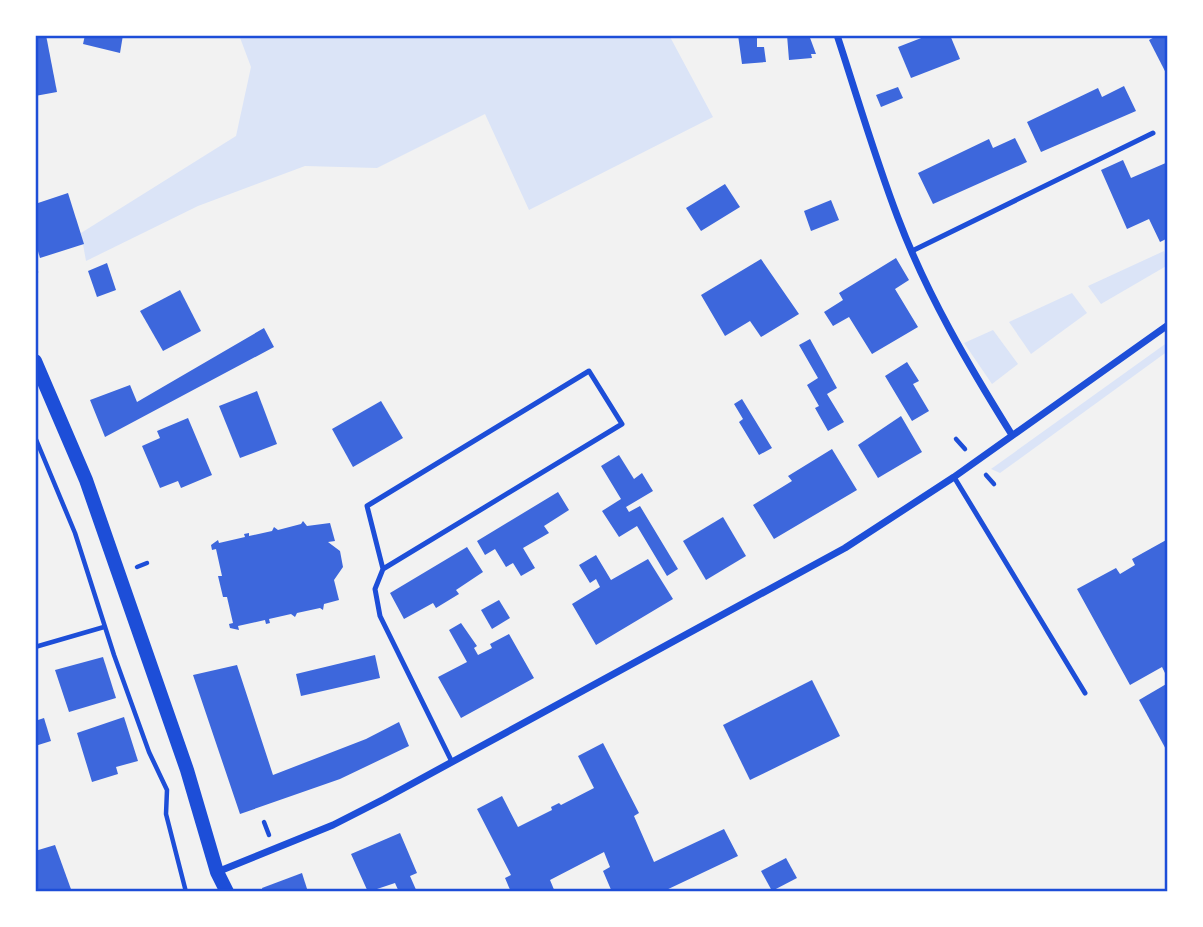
<svg xmlns="http://www.w3.org/2000/svg" width="1203" height="927" viewBox="0 0 1203 927" font-family="'Source Serif 4',serif">
<style>
.green{fill:#dbe4f7}
.building{fill:#3d67dc}
.lines{fill:none;stroke-linecap:round;stroke-linejoin:round}
.path{stroke:#1d4ed8;stroke-width:4.5}
.service{stroke:#1d4ed8;stroke-width:5}
.minor{stroke:#1d4ed8;stroke-width:7}
.secondary{stroke:#1d4ed8;stroke-width:14}
.neatline{fill:none;stroke:#1d4ed8;stroke-width:2.5}
</style>
<rect width="100%" height="100%" fill="#f2f2f2"/>
<g class="green">
<path d="M239,35H669L713,117L529,210L485,114L377,168L305,166L198,206L86,261L81,233L236,136L251,67Z"/>
<path d="M1164,251L1168,265L1101,304L1088,286Z"/>
<path d="M1072,293L1087,313L1031,354L1009,322Z"/>
<path d="M993,330L1018,364L992,384L964,343Z"/>
<path d="M1168,342V351L1000,473L991,469Z"/>
</g>
<g class="building">
<path d="M35,35H46L57,92L35,96Z"/>
<path d="M85,35H123L120,53L83,44Z"/>
<path d="M738,35H757V47H764L766,62L742,64Z"/>
<path d="M787,35H809L816,54H811L812,58L789,60Z"/>
<path d="M929,35H950L960,59L911,78L898,47Z"/>
<path d="M1158,35H1168V77L1149,40Z"/>
<path d="M1124,86L1136,111L1041,152L1027,122L1098,88L1102,97Z"/>
<path d="M898,87L903,98L881,107L876,95Z"/>
<path d="M1015,138L1027,162L933,204L918,173L989,139L993,148Z"/>
<path d="M1123,160L1131,178L1168,162V238L1160,242L1149,219L1127,229L1101,170Z"/>
<path d="M725,184L740,207L701,231L686,208Z"/>
<path d="M68,193L84,244L40,258L35,241V204Z"/>
<path d="M831,200L839,220L811,231L804,211Z"/>
<path d="M896,258L909,280L895,289L918,327L872,354L849,317L833,326L824,312L843,300L839,293Z"/>
<path d="M761,259L799,314L761,337L750,321L725,336L701,295Z"/>
<path d="M107,263L116,290L97,297L88,271Z"/>
<path d="M180,290L201,331L163,351L140,311Z"/>
<path d="M264,328L274,347L105,437L90,400L130,385L137,402Z"/>
<path d="M810,339L837,388L827,394L844,422L828,431L815,408L819,406L807,385L818,378L799,345Z"/>
<path d="M907,362L919,381L913,384L929,411L912,421L885,376Z"/>
<path d="M257,391L277,444L240,458L219,406Z"/>
<path d="M742,399L772,448L759,455L739,422L743,419L734,404Z"/>
<path d="M381,401L403,438L353,467L332,429Z"/>
<path d="M901,416L922,452L878,478L858,445Z"/>
<path d="M188,418L212,475L181,488L178,481L160,488L142,446L160,438L157,431Z"/>
<path d="M832,449L857,490L774,539L753,505L792,481L788,476Z"/>
<path d="M619,455L634,479L642,473L653,491L626,507L629,512L640,506L678,569L667,576L637,526L619,537L602,511L621,499L601,466Z"/>
<path d="M558,492L569,510L544,526L549,533L523,548L535,568L521,576L513,563L506,567L495,549L485,555L477,541Z"/>
<path d="M723,517L746,556L706,580L683,541Z"/>
<path d="M303,521L307,526L330,523L335,541L328,542L340,551L343,567L334,580L339,600L324,604L323,610L320,608L297,613L295,617L291,614L269,619L270,623L266,624L265,620L238,626L239,630L230,628L229,624L233,623L227,597H223L218,576H222L216,549L212,550L211,545L218,540L219,543L245,537L244,534L249,533V536L272,531L274,527L278,530L301,524Z"/>
<path d="M1168,539V679L1162,667L1130,685L1077,589L1116,568L1120,574L1135,565L1132,559Z"/>
<path d="M467,547L483,572L456,590L459,594L436,608L433,603L404,619L390,593Z"/>
<path d="M596,555L611,580L648,559L673,599L596,645L572,604L600,587L596,579L590,583L579,565Z"/>
<path d="M499,600L510,618L492,629L481,610Z"/>
<path d="M461,623L477,646L474,648L478,655L492,648L490,644L509,634L534,678L461,718L438,677L467,662L449,630Z"/>
<path d="M375,655L380,678L301,696L296,674Z"/>
<path d="M103,657L116,698L69,712L55,670Z"/>
<path d="M237,665L273,775L366,739L399,722L409,746L340,779L240,814L193,675Z"/>
<path d="M812,680L840,736L750,780L723,725Z"/>
<path d="M1168,683V753L1139,700Z"/>
<path d="M124,717L138,761L116,767L118,774L92,782L77,733Z"/>
<path d="M44,718L51,741L35,746V721Z"/>
<path d="M603,743L639,813L634,816L654,862L724,829L738,856L662,892H612L603,871L610,867L604,852L550,880L555,892H511L505,878L511,875L477,809L502,796L518,827L552,810L551,807L559,803L561,805L594,788L578,756Z"/>
<path d="M400,833L417,873L410,876L417,892H399L395,883L368,892L351,854Z"/>
<path d="M55,845L72,892H35V851Z"/>
<path d="M786,858L797,878L772,891L761,871Z"/>
<path d="M302,873L308,892H263L262,888Z"/>
</g>
<g class="lines">
<g class="path">
<path d="M35,272H36"/>
<path d="M35,437L75,533L114,655L149,752L167,790L166,814L186,892"/>
<path d="M956,439L965,449"/>
<path d="M986,475L994,484"/>
<path d="M137,567L147,563"/>
<path d="M35,647L104,627"/>
<path d="M264,822L269,835"/>
</g>
<g class="service">
<path d="M912,251L1153,133"/>
<path d="M954,477L1085,693"/>
<path d="M383,569L622,424L589,371L367,506L383,569L375,589L380,616L452,762"/>
</g>
<g class="minor">
<path d="M837,35C857,96 875,158 898,218C927,295 969,366 1012,435"/>
<path d="M217,872L333,825L384,799L845,548L954,477L1168,325"/>
</g>
<path class="secondary" d="M35,361L86,480L187,770L217,872L227,892"/>
</g>
<rect width="1203" height="927" fill="none" stroke="#ffffff" stroke-width="74"/>
<rect x="37" y="37" width="1129" height="853" class="neatline"/>
</svg>
